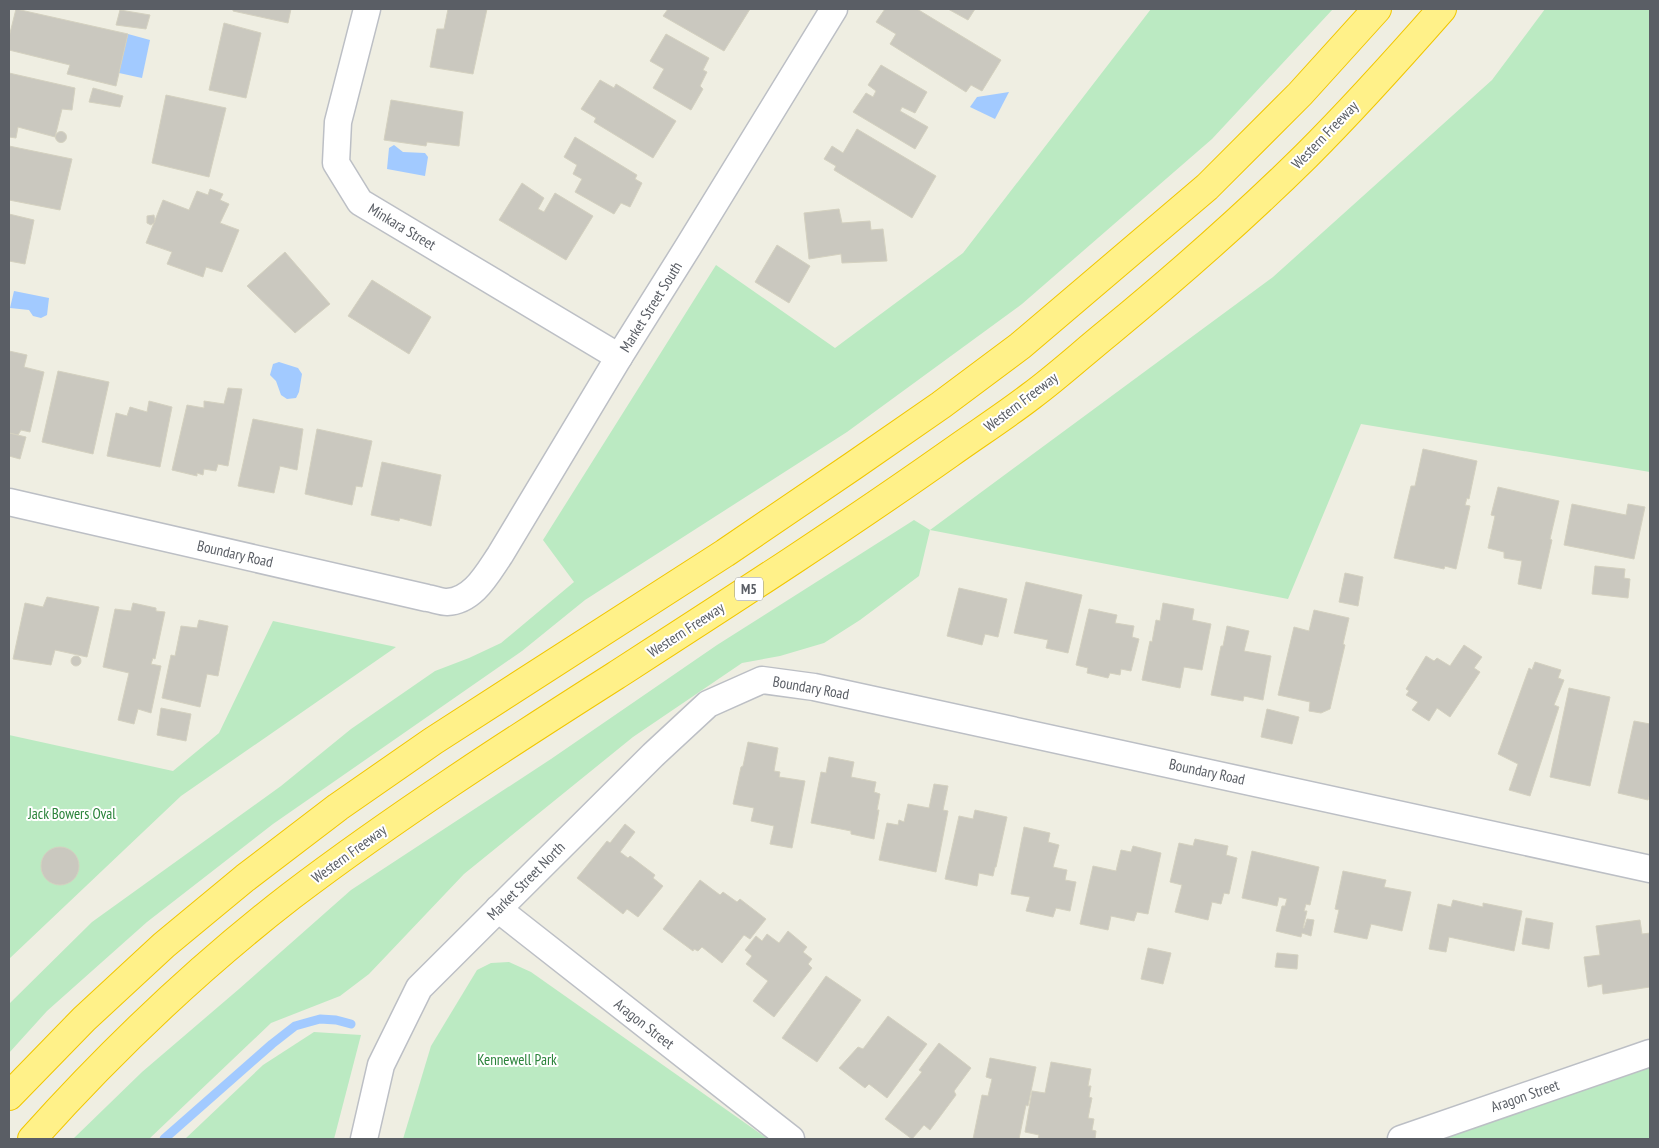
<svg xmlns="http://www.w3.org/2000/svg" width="1659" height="1148" viewBox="0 0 1659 1148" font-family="'PT Sans Narrow',sans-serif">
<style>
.green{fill:#bbeac2}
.water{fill:#a2caff}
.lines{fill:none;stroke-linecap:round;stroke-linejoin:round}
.stream{stroke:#a2caff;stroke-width:9}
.building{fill:#cac8bf;stroke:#d4d1c0}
.street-casing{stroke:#bcbfc5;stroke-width:29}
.highway-casing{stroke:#f1c600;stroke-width:30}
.street{stroke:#fff;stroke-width:26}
.highway{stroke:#fff189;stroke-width:28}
.labels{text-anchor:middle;stroke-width:4;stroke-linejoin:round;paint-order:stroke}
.shield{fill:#fff;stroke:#8c8e93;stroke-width:1}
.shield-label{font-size:14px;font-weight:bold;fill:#5a5e65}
.street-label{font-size:15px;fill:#5a5e65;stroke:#fff}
.park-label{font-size:15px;fill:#2b833b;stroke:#fff}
</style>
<rect width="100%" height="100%" fill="#efeee2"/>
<g class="green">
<path d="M1151,9H1333L1212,139L1022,304L847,432L585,600L522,651L273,824L147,922L47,1011L9,1053V1004L92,922L281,786L351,729L435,671L469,658L501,643L574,582L543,540L716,265L835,348L963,253Z"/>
<path d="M1545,9H1650V472L1361,424L1288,599L930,530L919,576L860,620L824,643L780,656L742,663L633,737L464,874L369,974L340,996L271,1023L149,1139H73L142,1072L239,989L351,890L551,759L717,645L914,520L930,530L1273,277L1492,80Z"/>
<path d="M273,621L396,647L181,796L9,959V735L173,771L219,733Z"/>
<path d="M509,962L531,972L768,1139H403L431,1046L477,970L491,963Z"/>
<path d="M314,1032L361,1035L334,1139H185L263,1065Z"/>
<path d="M1650,1061V1139H1443Z"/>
</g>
<g class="water">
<path d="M128,34L150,40L142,78L119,73Z"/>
<path d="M1009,92L995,119L970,107L977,97Z"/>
<path d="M394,145L403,152L425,153L428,157L425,176L387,169L389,148Z"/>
<path d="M14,291L49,298L47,315L41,318L33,316L29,310L10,308Z"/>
<path d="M279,362L298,368L302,374L299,392L296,398L287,399L281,395L276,381L270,375L273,364Z"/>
</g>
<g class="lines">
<path class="stream" d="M164,1139L272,1044L295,1026L320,1019L336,1020L351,1024"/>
</g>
<g class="building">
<path d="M16,9L128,34L116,86L67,74L70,65L9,50V37Z"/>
<path d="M233,9H291L288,23L233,11Z"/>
<path d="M448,9H487L473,74L430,67L437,29H444Z"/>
<path d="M668,9H750L724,51L663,16Z"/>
<path d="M885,9H917L1001,60L982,91L971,85L966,92L890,44L896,34L876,22Z"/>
<path d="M948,9H975L968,20Z"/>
<path d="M120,10L150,15L146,29L116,25Z"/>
<path d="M224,23L261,33L246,98L209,90Z"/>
<path d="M666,34L709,58L703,70L707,72L700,86L703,89L691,110L653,88L664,69L650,61Z"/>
<path d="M881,65L927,92L915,113L902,107L900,111L928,127L915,149L853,112L866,93L873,97L876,91L868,85Z"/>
<path d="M9,73L75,88L72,110L62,109L55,137L18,127L16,138L9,137Z"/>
<path d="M600,80L614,88L616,84L676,121L653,158L594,122L596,118L581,109Z"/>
<path d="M93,88L123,96L120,107L89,102Z"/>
<path d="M166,95L226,108L209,177L152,163Z"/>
<path d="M391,100L463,112L459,146L427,142L426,146L384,140Z"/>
<path d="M857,129L936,176L912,218L834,170L836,166L824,159L832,146L843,153Z"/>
<circle cx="61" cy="137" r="5.5"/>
<path d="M575,137L637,175L635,179L642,183L630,207L621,203L614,214L575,192L582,179L573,174L577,165L564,157Z"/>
<path d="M9,146L72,159L60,210L9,200Z"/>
<path d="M522,183L544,198L538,209L544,212L555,193L593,216L566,260L499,220Z"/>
<path d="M210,189L223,194L220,200L229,204L220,223L239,230L222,272L206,267L203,277L167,264L172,252L146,243L163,200L189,210L197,191L208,195Z"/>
<path d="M839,209L842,223L870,221L871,230L883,229L887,261L842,263L841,254L809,259L804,213Z"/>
<path d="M9,214L34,220L25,264L9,261Z"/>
<path d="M154,215L155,222L151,225L147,223V216Z"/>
<path d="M777,245L810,266L789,303L755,282Z"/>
<path d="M285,252L330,304L295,333L247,286Z"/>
<path d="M372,280L431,317L409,354L348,316Z"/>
<path d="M9,351L27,355L24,367L44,372L30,432L21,430L18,435L9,433Z"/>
<path d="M58,371L109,382L93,454L42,442Z"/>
<path d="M228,388L242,389L228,466L218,464L216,471L204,469L203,475L197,473V476L172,470L187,405L204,408V401L224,404Z"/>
<path d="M149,401L172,407L160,467L107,456L116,413L127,416L130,407L147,412Z"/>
<path d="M253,419L303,429L297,470L280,466L274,493L238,486Z"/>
<path d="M317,429L372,441L362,487L356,486L352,505L305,494Z"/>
<path d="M9,433L26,437L20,459L9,456Z"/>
<path d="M1423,449L1477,461L1469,499L1467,498L1465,505L1470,506L1456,569L1445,566L1444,569L1394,558L1411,486H1415Z"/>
<path d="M382,462L441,475L431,526L400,518L399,521L371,515Z"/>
<path d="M1498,487L1559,501L1550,539L1552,540L1541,589L1518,584L1522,561L1504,558V552L1488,548L1495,516L1491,515Z"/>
<path d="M1572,504L1626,515L1628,504L1645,507L1634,559L1564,545Z"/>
<path d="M1595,566L1625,569L1624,578L1630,579L1628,598L1592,594Z"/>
<path d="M1345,573L1363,577L1358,606L1339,602Z"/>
<path d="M1026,582L1082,595L1068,653L1046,648L1048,640L1014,633Z"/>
<path d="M959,588L1007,599L998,637L985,634L982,645L947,636Z"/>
<path d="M47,597L99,607L87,657L55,650L51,665L13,659L25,603L43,607Z"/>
<path d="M133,603L156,608V611L165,612L155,659L153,658L151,664L161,666L151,713L138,709L134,724L118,720L129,673L103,667L115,609L131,611Z"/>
<path d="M1163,603L1194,609L1192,620L1211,624L1202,670L1184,667L1180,688L1142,680L1150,641L1152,642L1156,620L1160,621Z"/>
<path d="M1089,609L1117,615L1115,623L1134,626L1132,637L1139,639L1131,671L1121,669L1120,675L1110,673L1108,678L1087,673L1088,668L1076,665Z"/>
<path d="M1314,610L1349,618L1343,644L1345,645L1330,709L1321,713L1309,711L1310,702L1278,695L1294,627L1309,631Z"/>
<path d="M199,620L228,626L218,676L207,674L200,707L162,698L171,655L175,656L181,626L197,628Z"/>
<path d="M1227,626L1249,631L1244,651L1271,656L1263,700L1244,696L1243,701L1211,695L1221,646H1223Z"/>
<path d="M1464,645L1482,657L1474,668L1480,672L1450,717L1437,708L1429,721L1412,710L1418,702L1406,695L1409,691L1406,689L1426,656L1434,661L1437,658L1450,666Z"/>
<circle cx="76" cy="661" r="5"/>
<path d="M1535,662L1561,670L1558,678L1564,680L1554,705L1559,707L1530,796L1509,790L1518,764L1498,754L1529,668L1532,670Z"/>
<path d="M1569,688L1610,697L1590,786L1550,777Z"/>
<path d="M161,708L191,714L186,741L157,735Z"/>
<path d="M1267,709L1299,717L1292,744L1261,737Z"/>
<path d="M1634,721L1650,724V793L1648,800L1618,793Z"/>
<path d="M748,742L778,748L774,771L780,772L779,777L805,781L792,848L770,844L774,826L751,821L754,808L733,804L741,767L743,766Z"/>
<path d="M829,757L854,762L851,777L876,782L874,792L880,794L877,810H879L874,839L851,834V831L811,823L821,772L826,773Z"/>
<path d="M934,784L948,786L943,810L948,811L936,872L879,860L887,823L898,825L899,820L904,822L908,804L929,808Z"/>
<path d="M975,810L1007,817L996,867H995L993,876L979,873L977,886L945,879L959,816L973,819Z"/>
<path d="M625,824L635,832L620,852L628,858L630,856L655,875L653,878L663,886L638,917L627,909L623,914L577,878L607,841L610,843Z"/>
<path d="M1024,827L1050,833L1048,842L1059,845L1053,867L1067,870L1065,880L1076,882L1070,911L1056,908L1053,917L1026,911L1030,897L1011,894Z"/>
<path d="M1195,839L1228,846L1226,855L1237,858L1229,894L1224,893L1221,904L1212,902L1208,920L1175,912L1182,885L1170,882L1179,843L1193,846Z"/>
<path d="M1133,846L1161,853L1148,914L1137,912L1134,921L1111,916L1108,930L1080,924L1093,866L1116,871L1121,850L1131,852Z"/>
<circle cx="60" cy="866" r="19"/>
<path d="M1252,851L1319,867L1310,905L1306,904L1304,911H1307L1303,928H1304L1307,919L1314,920L1311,936L1302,933L1301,937L1276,931L1282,906H1285L1287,899L1279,897L1277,906L1242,898Z"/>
<path d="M1343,871L1386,880L1384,887L1411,892L1402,931L1371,924L1367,939L1334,932L1339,910L1335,909Z"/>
<path d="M700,880L720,895L723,892L737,902L740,899L766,919L750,939L744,935L722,963L702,947L698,951L694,949L693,951L663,929Z"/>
<path d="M1453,900L1483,907V903L1522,911L1514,951L1449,937L1446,952L1429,949L1438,904L1451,907Z"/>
<path d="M1526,918L1553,923L1549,949L1522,944Z"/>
<path d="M1640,920L1642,934L1650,933V987L1603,994L1602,984L1588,987L1584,957L1600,955L1596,926Z"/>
<path d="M788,931L807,947L803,952L812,959L808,964L812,968L774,1017L753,1001L768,981L746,964L752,956L745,950L756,936L762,941L767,934L779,943Z"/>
<path d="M1148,948L1171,953L1163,984L1141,979Z"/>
<path d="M1277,953L1298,955L1297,969L1275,967Z"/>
<path d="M826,976L861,1000L817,1062L782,1038Z"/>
<path d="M888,1016L927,1044L887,1098L869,1084L865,1088L839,1068L858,1047L863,1049Z"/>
<path d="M939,1043L971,1068L954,1091L956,1095L930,1130L924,1125L912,1139L885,1119L922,1072L919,1070Z"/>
<path d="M990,1058L1036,1067L1028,1106L1026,1105L1019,1139H973L982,1095L988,1096L992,1079L986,1077Z"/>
<path d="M1051,1062L1091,1069L1088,1086H1091L1089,1097L1092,1098L1088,1118L1094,1119L1092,1130L1096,1131L1095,1139H1038L1039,1135L1025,1132L1032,1091L1045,1093Z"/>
</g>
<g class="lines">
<g class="street-casing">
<g id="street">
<path d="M367,9L338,122L336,163L360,202L619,357"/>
<path d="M9,502L427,598C434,599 441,602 447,602C473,601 487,574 500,555L619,357L688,247L834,9"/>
<path d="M498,909L791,1139"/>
<path d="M364,1139L381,1065L419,988L653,755L708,704L762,680L814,687L1650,869"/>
<path d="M1401,1139L1650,1053"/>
</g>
</g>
<g class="highway-casing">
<g id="highway">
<path d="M9,1096L84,1019L164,945L245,878L338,807L433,741L725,553L853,466L941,405L1020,346L1207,187L1300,94L1377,9"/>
<path d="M32,1139C111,1051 198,968 291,896C395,817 505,746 615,676C728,603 840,531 949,454C977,434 1005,416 1031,396C1058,376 1083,353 1109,332C1177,276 1243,218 1306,156C1353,109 1398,59 1442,9"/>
</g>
</g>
<use href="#street" class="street"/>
<use href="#highway" class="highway"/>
</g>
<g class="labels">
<rect class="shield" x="735" y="577.5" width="28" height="23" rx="4"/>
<g class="shield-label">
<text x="749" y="594">M5</text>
</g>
<g class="street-label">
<text transform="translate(1325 135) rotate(-46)" y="5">Western Freeway</text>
<text transform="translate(402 227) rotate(31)" y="5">Minkara Street</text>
<text transform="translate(651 307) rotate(-58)" y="5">Market Street South</text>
<text transform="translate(1021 402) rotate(-37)" y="5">Western Freeway</text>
<text transform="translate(235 554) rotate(13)" y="5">Boundary Road</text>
<text transform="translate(686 630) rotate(-33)" y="5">Western Freeway</text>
<text transform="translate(811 688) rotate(10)" y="5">Boundary Road</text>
<text transform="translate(1207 772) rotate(12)" y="5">Boundary Road</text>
<text transform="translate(349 854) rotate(-36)" y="5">Western Freeway</text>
<text transform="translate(526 881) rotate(-45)" y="5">Market Street North</text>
<text transform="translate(644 1024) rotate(38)" y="5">Aragon Street</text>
<text transform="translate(1525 1096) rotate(-19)" y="5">Aragon Street</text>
</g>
<g class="park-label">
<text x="72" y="819">Jack Bowers Oval</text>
<text x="517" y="1065">Kennewell Park</text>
</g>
</g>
<rect width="1659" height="1148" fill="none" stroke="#5a5e65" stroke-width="20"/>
</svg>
